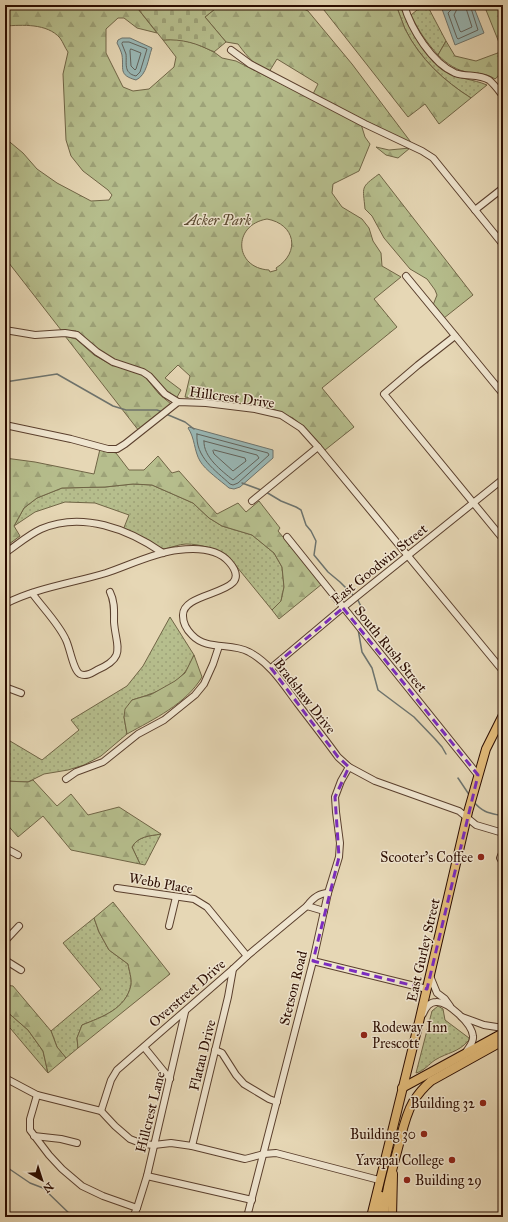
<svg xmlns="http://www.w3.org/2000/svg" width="508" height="1222" viewBox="0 0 508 1222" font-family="'IM FELL Great Primer',serif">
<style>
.grass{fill:url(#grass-dots);stroke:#706546}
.forest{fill:url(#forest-firs);stroke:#706546;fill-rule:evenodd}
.cemetery{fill:url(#cemetery-stones);stroke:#706546}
.water{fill:#99b8b6;stroke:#6d736d}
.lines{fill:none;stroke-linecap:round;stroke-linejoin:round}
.shore{stroke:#62625b;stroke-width:1}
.stream{stroke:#6d736d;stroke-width:1.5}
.minor-casing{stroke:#5a3f2d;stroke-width:8}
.major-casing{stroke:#2b0c00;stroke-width:10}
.minor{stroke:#efe5cf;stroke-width:6}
.major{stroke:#e3bc7a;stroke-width:8}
.marked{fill:none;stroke:#7b2cbf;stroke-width:3;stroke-dasharray:8 5;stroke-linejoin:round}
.poi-dot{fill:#8f2418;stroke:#efe5cf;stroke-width:1.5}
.labels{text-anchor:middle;stroke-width:3;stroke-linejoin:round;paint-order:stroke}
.park-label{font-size:14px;font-style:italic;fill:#5c4a31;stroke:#efe5cf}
.street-label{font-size:14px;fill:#2b0c00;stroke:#efe5cf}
.poi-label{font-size:14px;fill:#2b0c00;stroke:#efe5cf;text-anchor:end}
</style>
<defs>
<pattern id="grass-dots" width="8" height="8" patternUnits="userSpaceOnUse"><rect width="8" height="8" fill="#b6be8d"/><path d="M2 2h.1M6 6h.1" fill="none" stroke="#9da278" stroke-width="1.8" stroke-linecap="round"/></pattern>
<pattern id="forest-firs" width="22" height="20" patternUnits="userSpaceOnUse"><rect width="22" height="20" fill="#b6be8d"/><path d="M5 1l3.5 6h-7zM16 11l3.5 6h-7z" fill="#9da278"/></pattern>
<pattern id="cemetery-stones" width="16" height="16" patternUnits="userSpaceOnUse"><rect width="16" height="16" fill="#b6be8d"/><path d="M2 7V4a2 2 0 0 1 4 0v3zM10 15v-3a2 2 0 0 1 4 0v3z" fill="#9da278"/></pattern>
</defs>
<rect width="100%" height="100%" fill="#e6d7b5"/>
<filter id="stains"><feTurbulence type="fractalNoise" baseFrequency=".005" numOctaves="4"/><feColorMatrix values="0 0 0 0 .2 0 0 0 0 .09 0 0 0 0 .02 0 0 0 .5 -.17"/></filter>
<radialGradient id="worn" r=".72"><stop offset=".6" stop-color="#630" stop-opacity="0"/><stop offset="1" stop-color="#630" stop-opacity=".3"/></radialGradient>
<g class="grass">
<path d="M396,5H401C405,22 428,62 444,71C458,79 473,79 487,85L471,98C444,81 420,59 405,29C402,21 399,13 396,5Z"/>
<path d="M423,5H427L446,41L438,55C427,43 418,30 411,15Z"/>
<path d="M133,484L152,485L193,503L209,518L222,526L252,535L274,553L282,567L284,587L281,601L272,610L228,556C215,549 201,544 186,544C179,544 171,548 164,549L123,530L129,515L95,503L65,502L35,512L14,526L24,508L37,498L62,488L105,487Z"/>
<path d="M170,617L194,655C191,661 189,667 185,672C174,687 149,695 132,700L124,717L127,734L101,756L84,765L68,770L44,774L28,782L5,781V738L42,760L79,730L71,720L127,686L143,666Z"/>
<path d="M161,834L145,865L140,864L132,847C138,836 150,836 161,834Z"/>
<path d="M94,918L99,932L109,950L128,964C129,970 132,979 131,985C126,1009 102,1017 82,1025L77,1038L78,1048L66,1058L57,1047L51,1031L101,989L63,943Z"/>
<path d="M438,1006L443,1009L445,1020L469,1038V1040C458,1053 448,1052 435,1060C429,1064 424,1071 416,1073L432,1011Z"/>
<path d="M5,1010L28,1030L43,1051L48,1073L5,1022Z"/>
</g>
<g class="forest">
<path d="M5,5H135L157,33L137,28L124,18H118L106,29V53L123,87L133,91L149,89L174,67L176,57L163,40L178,39L197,44L214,52L222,58L236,61L361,124L365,137L370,144L359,171L333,184L332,193L342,207L362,219L369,228L373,241L381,253L382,266L401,277L374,299L397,327L322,388L354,427L325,450L307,430L293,418L275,410L185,397L190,376L178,365L165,378L181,390L176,399L166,391L151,374L115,361L98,350L76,331L61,330L5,258V138L23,153L37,169L57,183L91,201L109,200L112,195L108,190L83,171L71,156L66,140L63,74L68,52C65,48 63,42 60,38C47,23 22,25 5,26ZM267,219C295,224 301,252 276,268L277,270L270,272L269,270C234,268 232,225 267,219Z"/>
<path d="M220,5H296L308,11L352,64L413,145L313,94L318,84L277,59L269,72C253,63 249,59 238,44L226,42L205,17Z"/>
<path d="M320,5H396C399,13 402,21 405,29C420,59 444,81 471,98L439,124L425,104L408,117Z"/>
<path d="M484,5H503V44L500,45Z"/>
<path d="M446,41L455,56L476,61L503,51V72L495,79C486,73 481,75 471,73C457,71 447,64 438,55Z"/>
<path d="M376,147L389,150L410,148L398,158L386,155Z"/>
<path d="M379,174L473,295L444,318L433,305L437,295L435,290L427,279L410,269L384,238L372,216L365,209C363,186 360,188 379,174Z"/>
<path d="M65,336L76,339L94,355L112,365L139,372L146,378L159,394L171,404L139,431Z"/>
<path d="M100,449L116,453L129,470H144L158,456L172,473L179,471L217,514L238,503L246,512L259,501L280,528L278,531L322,584L279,619L272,610L281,601L284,587L282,567L274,553L252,535L222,526L209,518L193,503L152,485L133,484L105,487L62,488L37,498L24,508L14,526L20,536L5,547V458L35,462L94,474Z"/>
<path d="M194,655L202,677C186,704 154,719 127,734L124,717L125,709L132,700L152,694L175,681L185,673Z"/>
<path d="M33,780L57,806L71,794L88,815L119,807L161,834C150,836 138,836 132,847L140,864L71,850L43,816L18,837L5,822V781L28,782Z"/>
<path d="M113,902L170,974L78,1048L77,1038L82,1025C102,1017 126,1009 131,985C132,979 129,970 128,964L109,950L99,932L94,918Z"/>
<path d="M5,985L13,986L51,1031L57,1047L66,1058L48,1073L43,1051L28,1030L5,1010Z"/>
</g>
<path class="cemetery" d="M135,5H220L205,17L226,42L214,52C196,43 183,39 163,40Z"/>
<g class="water">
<path d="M453,5H473L484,33L455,45L442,9Z"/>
<path d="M122,38H130L152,48C148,59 147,75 136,80C118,75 124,69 122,55C121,51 119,47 117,43L118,40Z"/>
<path d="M189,427L273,450V458L240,487L234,489L229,488C221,481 205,470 200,461C194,451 195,438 188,428Z"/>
</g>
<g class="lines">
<g class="shore">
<path d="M452,5V9L448,13L457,38L458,39L478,30L470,5"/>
<path d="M457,5V9L454,15L460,31L461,32L472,27L465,5"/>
<path d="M123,42H129L147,49L140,72L136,76C123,73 127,63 126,54C125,51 123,47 122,44Z"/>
<path d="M131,49L141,53L136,69L135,70L131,66L130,51Z"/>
<path d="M197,434L268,453L269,455L238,483L233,485L230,484C216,471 195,457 197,434Z"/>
<path d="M204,441L257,455L259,458L233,480C222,471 203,457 204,441Z"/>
<path d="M214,450L245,458L246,461L233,471L214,454L213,451Z"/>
</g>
<g class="stream">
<path d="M5,382L57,374L113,406L126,410H157L163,412"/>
<path d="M166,414L185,422L194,429"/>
<path d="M242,483L261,490"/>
<path d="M266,492L281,501L296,507L301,510L306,525L311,531L316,541L314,555L328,572L340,582L354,596"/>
<path d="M357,599C363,607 362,615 359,624"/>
<path d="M358,629L362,652L372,668L378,690L414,717L435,739L442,747L446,754"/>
<path d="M458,778L470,796"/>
<path d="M474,802C483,813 490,813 503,816"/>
<path d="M5,1166L30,1183L43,1188L73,1217"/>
</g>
<g class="minor-casing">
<g id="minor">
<path d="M404,5C411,29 432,63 455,73C466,77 479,74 489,80C494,84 499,91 503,96"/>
<path d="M231,50L250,64L365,124L422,151L433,158L501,242L503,246"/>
<path d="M475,210L503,188"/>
<path d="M406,276L503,394"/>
<path d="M5,330L35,335L65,333L77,335L97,352L113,362L143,372L149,376L165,394L178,402"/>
<path d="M455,336L418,365L384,394L503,539"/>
<path d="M5,425L71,439L108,449H117L125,444L178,402L206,403L255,409L281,415L301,428L318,447L503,671"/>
<path d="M252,501L318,447"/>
<path d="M287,537L478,775"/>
<path d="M5,553C17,545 28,535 41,529C82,511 128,529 163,553"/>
<path d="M32,593C42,607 59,624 66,640C70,648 73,670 80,674C86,677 92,673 97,670C127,657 116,647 114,622C114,612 115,602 110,592"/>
<path d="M5,604C36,588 73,583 106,573C127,566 156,552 178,550C194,548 217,548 229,562C259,596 181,589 183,616C183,623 187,630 192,635C207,651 231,642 249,652C270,663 283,684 298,704C311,721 325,739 338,757L349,767L375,781L459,811L476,825L503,833"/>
<path d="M271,668L340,610L503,479"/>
<path d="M5,687L21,693"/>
<path d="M66,779L76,772L103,762L138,734L164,720L195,695L204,684L213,664L219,646"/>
<path d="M5,848L18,855"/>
<path d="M503,851L500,858L503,863"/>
<path d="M117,888L194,899L207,907L247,956"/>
<path d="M307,906L324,911"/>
<path d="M169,926L176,897"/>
<path d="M5,941L19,926"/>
<path d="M5,960L21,970"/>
<path d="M313,961L427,989"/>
<path d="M430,976L437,993L445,999L450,1006"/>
<path d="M423,1014C425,1009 429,1002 436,1002C448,1001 472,1024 473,1036C474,1042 469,1047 466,1052"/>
<path d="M462,1017L484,1025L503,1028"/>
<path d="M144,1047L170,1079"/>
<path d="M215,1050L222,1053L236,1075L244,1084L269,1099L277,1102"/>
<path d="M5,1078L37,1095L101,1111L115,1126L130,1139L143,1144L154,1145L171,1143L192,1146L245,1159L264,1154L276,1153L379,1180"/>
<path d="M37,1095L30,1119V1130L49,1155L62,1169L82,1186L103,1196L137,1208"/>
<path d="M101,1111L111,1080L117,1070L233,969L247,956L307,906C312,899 319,893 328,893"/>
<path d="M34,1136L61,1139L77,1143"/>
<path d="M192,1146L228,997L233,969"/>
<path d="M147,1176L252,1200"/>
<path d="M133,1217L137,1208L147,1176L185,1012"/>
<path d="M247,1217L313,961L328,893L339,857L340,843L336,812L335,797L341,781L349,767"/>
</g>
</g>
<g class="major-casing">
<g id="major">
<path d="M402,1088L503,1033"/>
<path d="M371,1217L419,1022L468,812L486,749L503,715"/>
<path d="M376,1217L381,1196"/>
<path d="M384,1217C385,1193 392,1171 398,1148C402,1133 405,1116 413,1102C418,1094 424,1087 431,1081L503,1041"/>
<path d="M392,1217L393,1174"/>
</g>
</g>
<use href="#minor" class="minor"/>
<use href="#major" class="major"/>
</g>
<path class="marked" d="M343,608L478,775L427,989L313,961L339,857L335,797L349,767L338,757L271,668Z"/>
<g class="poi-dot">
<circle cx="481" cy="857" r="4"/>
<circle cx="364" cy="1035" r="4"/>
<circle cx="483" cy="1103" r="4"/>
<circle cx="424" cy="1134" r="4"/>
<circle cx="452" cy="1160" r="4"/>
<circle cx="407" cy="1180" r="4"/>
</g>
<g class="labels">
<g class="park-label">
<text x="218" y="225">Acker Park</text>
</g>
<g class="street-label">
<text transform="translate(232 397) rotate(8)" y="5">Hillcrest Drive</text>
<text transform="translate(379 564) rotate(-39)" y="5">East Goodwin Street</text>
<text transform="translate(391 649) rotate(51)" y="5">South Rush Street</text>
<text transform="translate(305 696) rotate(52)" y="5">Bradshaw Drive</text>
<text transform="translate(161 883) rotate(10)" y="5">Webb Place</text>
<text transform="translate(423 950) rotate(-77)" y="5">East Gurley Street</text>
<text transform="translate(293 988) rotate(-76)" y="5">Stetson Road</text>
<text transform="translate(187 993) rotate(-41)" y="5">Overstreet Drive</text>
<text transform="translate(202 1055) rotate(-76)" y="5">Flatau Drive</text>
<text transform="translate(150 1112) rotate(-76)" y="5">Hillcrest Lane</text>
</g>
<g class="poi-label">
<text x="473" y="862">Scooter's Coffee</text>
<text x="372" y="1032" text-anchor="start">Rodeway Inn<tspan x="372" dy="16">Prescott</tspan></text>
<text x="475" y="1108">Building 32</text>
<text x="416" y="1139">Building 30</text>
<text x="444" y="1165">Yavapai College</text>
<text x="415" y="1185" text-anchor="start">Building 29</text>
</g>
</g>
<rect width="508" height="1222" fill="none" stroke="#e6d7b5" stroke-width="20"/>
<rect x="6" y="6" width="496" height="1210" fill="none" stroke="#2b0c00" stroke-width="2"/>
<rect x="10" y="10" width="488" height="1202" fill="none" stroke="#2b0c00"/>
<g transform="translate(42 1180) rotate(141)" stroke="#efe5cf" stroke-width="3" paint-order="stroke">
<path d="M0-3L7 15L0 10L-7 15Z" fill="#2b0c00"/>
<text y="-6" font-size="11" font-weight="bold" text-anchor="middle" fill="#2b0c00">N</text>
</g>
<rect width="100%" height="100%" filter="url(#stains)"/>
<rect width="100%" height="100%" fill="url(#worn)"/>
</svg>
